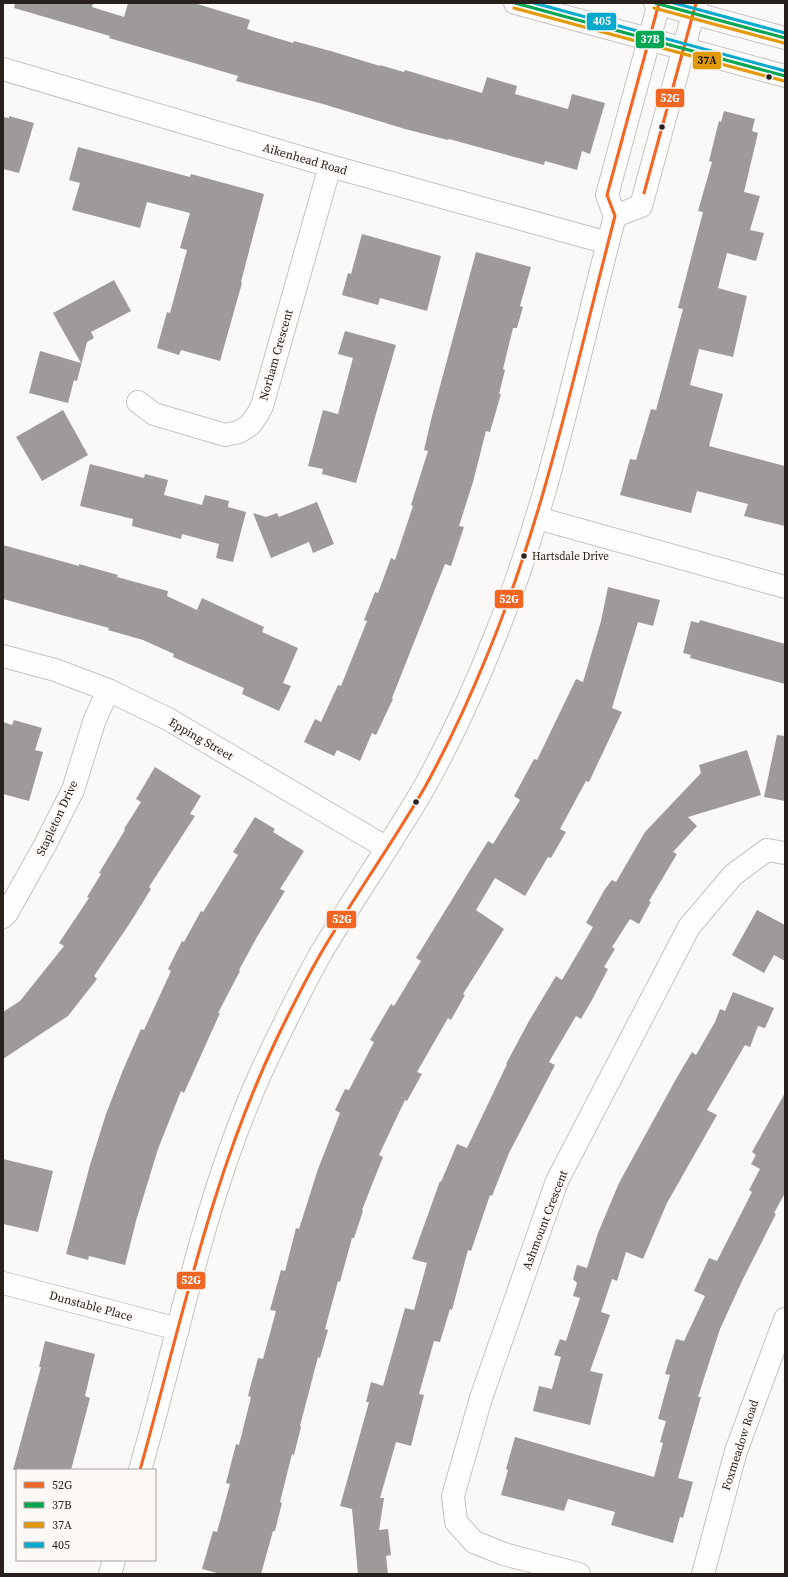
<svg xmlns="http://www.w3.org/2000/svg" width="788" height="1577" viewBox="0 0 788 1577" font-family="'Source Serif 4',serif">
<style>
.building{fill:#9e9a9a}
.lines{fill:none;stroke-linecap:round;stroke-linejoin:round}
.minor-casing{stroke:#c7c2bf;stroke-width:24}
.secondary-casing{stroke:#c7c2bf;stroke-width:24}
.minor{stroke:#fefefe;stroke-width:22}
.secondary{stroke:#fefefe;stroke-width:22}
.bus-1-casing{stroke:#fcf8f6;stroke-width:6}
.bus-2-casing{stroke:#fcf8f6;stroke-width:6}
.bus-3-casing{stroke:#fcf8f6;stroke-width:6}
.bus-4-casing{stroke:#fcf8f6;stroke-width:6}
.bus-1{stroke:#f26522;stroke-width:3}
.bus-2{stroke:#00a651;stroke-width:3}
.bus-3{stroke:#e29903;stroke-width:3}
.bus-4{stroke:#00a9ce;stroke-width:3}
.bus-dot{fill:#28201d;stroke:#fcf8f6;stroke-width:1.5}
.labels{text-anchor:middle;stroke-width:4;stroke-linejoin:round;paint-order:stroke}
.bus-label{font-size:11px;fill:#28201d;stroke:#fcf8f6;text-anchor:start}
.street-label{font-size:12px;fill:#28201d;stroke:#fcf8f6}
.line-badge{stroke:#fcf8f6;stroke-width:1.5}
.badge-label{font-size:11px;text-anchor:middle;font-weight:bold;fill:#fff}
.pale-badge-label{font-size:11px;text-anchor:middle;font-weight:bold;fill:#111}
</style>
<rect width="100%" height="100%" fill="#fbf9f7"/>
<g class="building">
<path d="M15,3H93L92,7L124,17L128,3H194L250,20L247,29L293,43L294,41L334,52L380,66V65L404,72L405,70L482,93L487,77L517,86L515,94L568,109L572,94L605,103L590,154L582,151L577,170L545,161L544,165L449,139L448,140L405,129L323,104L236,81L238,76L109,38L110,36L14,8Z"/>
<path d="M724,111L755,119L752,131L758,133L744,192L760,196L750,230L764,233L756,261L727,253L718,288L747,296L733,357L699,349L690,385L723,394L709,446L785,466V526L744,516L748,504L697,491L691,513L620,495L630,459L636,460L651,409L656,410L683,309L678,308L703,212L698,211L712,162L709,161L719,121L721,122Z"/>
<path d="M9,116L34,123L19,173L3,169V117L9,118Z"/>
<path d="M78,147L190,177L191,174L264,194L241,282L242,283L220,361L181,350L179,355L157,348L167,312L170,313L187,250L180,248L190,213L147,202L140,228L72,210L80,183L69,180Z"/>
<path d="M362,234L441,256L427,311L380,298L378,305L342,295L348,273L351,274Z"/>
<path d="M476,252L531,267L520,306L523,307L517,328H513L503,369L505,370L499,394H501L490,432L486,431L473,482L459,526L464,527L451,566L445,564L392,698L393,699L376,735L372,733L360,761L337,750L334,756L304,742L315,719L321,722L338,685L341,686L367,621L364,620L375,592L378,593L391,558L395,560L413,506L411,505L428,451L424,450L432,416Z"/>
<path d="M114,280L131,311L91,332L94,338L87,342L77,381L74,380L68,403L29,393L40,351L81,363L53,313Z"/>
<path d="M345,331L396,345L356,483L322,474L323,469L308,466L323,410L338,414L353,358L338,354Z"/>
<path d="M63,410L88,455L42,481L16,437Z"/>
<path d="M90,464L144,478L145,474L168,480L164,495L202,505L205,495L229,501L228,507L246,512L233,562L216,558L219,544L182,534L181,539L132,526L133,519L80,506Z"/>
<path d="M317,502L334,544L313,553L309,542L271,558L253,513L266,517L277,513L279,517Z"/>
<path d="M3,545L79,566V564L118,575L117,577L168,591L167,596L197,610L202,598L264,627L262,632L298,648L283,683L291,686L279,711L242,694L244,688L173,657L174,654L143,640L108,630L109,628L3,599Z"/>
<path d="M608,587L660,600L653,626L638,622L612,708L622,712L589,782L586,781L560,829L566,832L551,858L548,857L525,896L495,878L476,910L504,929L463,994L465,995L451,1020L448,1018L417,1072L422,1074L407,1101L405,1100L379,1155L383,1157L362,1210L363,1211L354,1238H352L340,1282L338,1281L325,1329L328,1330L320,1358L318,1357L300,1426L301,1427L294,1455L292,1454L280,1502L282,1503L275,1531H273L261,1574H221L202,1569L213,1531L217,1532L230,1484L226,1483L236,1444L239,1445L251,1397L248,1396L258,1358L263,1359L276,1311L270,1310L281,1270L285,1271L296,1228L299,1229L318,1169L340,1113L335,1110L345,1089L349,1090L374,1042L370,1040L391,1004L394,1006L421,961L416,958L488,841L493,844L520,800L514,796L534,759L537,760L576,679L583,682L601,621Z"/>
<path d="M700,620L785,644V684L690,658L691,655L683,653L691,621L699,623Z"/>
<path d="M14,720L42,728L35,750L43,752L29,801L3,794V722L12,725Z"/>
<path d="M777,735L785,736V801L764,797Z"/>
<path d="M747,750L761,795L688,817L697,826L673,852L677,854L649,901L651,902L639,924L630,919L612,947L615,949L604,967L608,969L593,998L581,1019L576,1016L549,1062L555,1065L509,1153L492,1196L490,1195L471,1251L468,1250L452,1310L450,1309L440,1342L434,1341L419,1394L424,1395L411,1446L396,1442L380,1498H384L379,1530L388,1529L391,1555L386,1556L388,1574H358L352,1509L340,1506L369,1402H366L371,1382L383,1386L405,1308L414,1310L427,1263L412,1259L440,1181L441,1182L457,1144L467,1148L507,1064H506L529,1021L556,976L562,980L593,927L586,923L605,889L612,880L616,882L645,832L701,773L699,765Z"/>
<path d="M155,767L201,796L190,814L195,816L149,887L151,889L130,923L94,976L97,979L68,1016L3,1059V1012L20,1001L64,946L59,943L89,898L87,897L101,874L99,873L125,830L124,829L141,802L136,799Z"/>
<path d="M255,817L275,829L273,832L304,851L280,889L285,891L257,937L239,970L240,971L218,1013H220L184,1093L181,1091L158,1149L136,1221L125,1265L89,1256L88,1260L66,1254L90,1165L106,1114L123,1070L141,1029L144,1030L171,971L168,969L182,941L184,942L201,911L203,912L238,855L233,852Z"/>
<path d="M757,910L785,925V961L774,955L764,973L732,955Z"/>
<path d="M733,992L774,1008L765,1028L758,1026L750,1047L745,1045L707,1110L717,1115L667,1203L643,1259L626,1252L617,1281L612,1279L601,1312L610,1315L590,1371L603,1374L590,1425L533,1411L539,1386L552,1389L561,1357L554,1355L560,1339L566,1341L580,1298L573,1296L577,1283L573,1279L577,1265L587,1268L598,1233L619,1183L676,1079L692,1052L696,1055L715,1022L720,1009L725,1011Z"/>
<path d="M785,1093V1193L774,1213L776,1214L743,1279L720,1329L698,1397H701L678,1478L693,1482L683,1518L680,1517L673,1543L611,1525L615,1512L568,1499L564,1511L501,1495L508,1470L506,1469L515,1437L654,1477L663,1443L660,1442L666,1421L658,1419L670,1375L665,1374L676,1339L684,1341L705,1296L694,1291L709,1258L717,1261L752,1192L749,1190L760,1169L751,1164L756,1155L752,1152Z"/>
<path d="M3,1159L53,1171L38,1232L3,1224Z"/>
<path d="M45,1341L95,1354L85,1396L90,1398L71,1470H13L41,1367H39Z"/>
</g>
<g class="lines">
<g class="minor-casing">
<g id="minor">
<path d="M3,69L330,166L608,243"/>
<path d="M138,402L154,414L225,435L239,432L250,425L257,415L262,406L330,166"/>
<path d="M537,518L785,587"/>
<path d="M3,656L55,670L108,690L168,719L387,848"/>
<path d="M3,917L7,913L45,845L73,790L94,722L108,690"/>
<path d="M3,1283L178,1329"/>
<path d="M579,1574L504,1554L474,1542L456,1522L453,1496L481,1398L557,1181L689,927L733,875L767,850L785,853"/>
<path d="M703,1574L736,1451L785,1319"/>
</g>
</g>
<g class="secondary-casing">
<g id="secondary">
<path d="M515,3L785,76"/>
<path d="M655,3L785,38"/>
<path d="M615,216L641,206L696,3"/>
<path d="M140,1470C179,1336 204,1196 263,1068C281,1030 300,990 321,953C354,897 392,843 425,786C451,739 474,690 494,639C550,503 577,358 615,216L607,195L659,3"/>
<path d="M110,1574L114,1560"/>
</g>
</g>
<use href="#minor" class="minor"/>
<use href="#secondary" class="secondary"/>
<g class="bus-1-casing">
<g id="bus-1">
<path d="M644,193L696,3"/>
<path d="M140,1470C181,1324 211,1176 277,1038C291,1009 305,981 321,953C354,897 392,844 425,787C448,745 468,702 486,658C545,516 576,365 615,216L607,195L659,3"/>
</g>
</g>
<g class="bus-2-casing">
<g id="bus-2">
<path d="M515,3L785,76"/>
<path d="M655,3L785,38"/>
</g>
</g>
<g class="bus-3-casing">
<g id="bus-3">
<path d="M514,8L784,81"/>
<path d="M654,8L784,43"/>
</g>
</g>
<g class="bus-4-casing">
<g id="bus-4">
<path d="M534,3L785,71"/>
<path d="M674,3L785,33"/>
</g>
</g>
<use href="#bus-1" class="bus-1"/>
<use href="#bus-2" class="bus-2"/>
<use href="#bus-3" class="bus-3"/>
<use href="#bus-4" class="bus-4"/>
</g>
<g class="bus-dot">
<circle cx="769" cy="77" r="3.5"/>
<circle cx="662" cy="127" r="3.5"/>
<circle cx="524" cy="556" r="3.5"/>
<circle cx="416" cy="802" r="3.5"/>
</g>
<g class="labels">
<g class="bus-label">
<text x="532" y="560">Hartsdale Drive</text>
</g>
<g class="street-label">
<text transform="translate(305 159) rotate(16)" y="4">Aikenhead Road</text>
<text transform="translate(276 355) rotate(-74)" y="4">Norham Crescent</text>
<text transform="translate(201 739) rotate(30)" y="4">Epping Street</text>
<text transform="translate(57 818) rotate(-65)" y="4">Stapleton Drive</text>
<text transform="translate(545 1220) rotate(-69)" y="4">Ashmount Crescent</text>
<text transform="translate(91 1306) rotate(15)" y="4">Dunstable Place</text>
<text transform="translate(740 1445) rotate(-72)" y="4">Foxmeadow Road</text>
</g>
</g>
<g class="line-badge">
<rect x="586" y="12" width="31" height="19" rx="4" fill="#00a9ce"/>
<rect x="635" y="30" width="30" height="19" rx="4" fill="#00a651"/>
<rect x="692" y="51" width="30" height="19" rx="4" fill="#e29903"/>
<rect x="655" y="88" width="30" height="20" rx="4" fill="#f26522"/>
<rect x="494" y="589" width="30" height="20" rx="4" fill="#f26522"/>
<rect x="326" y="910" width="31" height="19" rx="4" fill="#f26522"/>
<rect x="176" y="1271" width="30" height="19" rx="4" fill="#f26522"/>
</g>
<g class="badge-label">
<text x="602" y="25">405</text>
<text x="650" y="43">37B</text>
<text x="670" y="102">52G</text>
<text x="509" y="603">52G</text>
<text x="342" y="923">52G</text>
<text x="191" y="1284">52G</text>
</g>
<g class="pale-badge-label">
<text x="707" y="64">37A</text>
</g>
<rect width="788" height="1577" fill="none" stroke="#28201d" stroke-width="8"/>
<rect x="16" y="1469" width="140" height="92" fill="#fcf8f6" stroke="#a7a29f"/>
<rect x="24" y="1482" width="20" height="6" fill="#f26522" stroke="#a7a29f"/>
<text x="52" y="1489" font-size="12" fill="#28201d">52G</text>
<rect x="24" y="1502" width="20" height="6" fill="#00a651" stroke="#a7a29f"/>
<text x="52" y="1509" font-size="12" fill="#28201d">37B</text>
<rect x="24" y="1522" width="20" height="6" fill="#e29903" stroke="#a7a29f"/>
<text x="52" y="1529" font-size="12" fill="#28201d">37A</text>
<rect x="24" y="1542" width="20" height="6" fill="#00a9ce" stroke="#a7a29f"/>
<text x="52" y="1549" font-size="12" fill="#28201d">405</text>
</svg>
